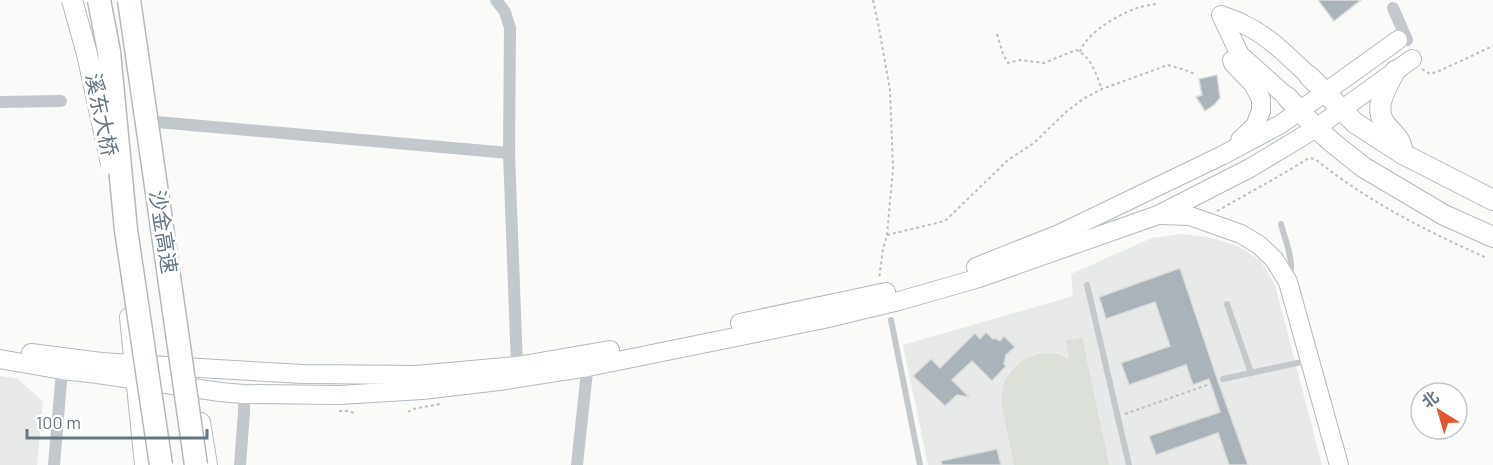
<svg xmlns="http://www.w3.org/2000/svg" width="1493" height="465" viewBox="0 0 1493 465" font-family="Barlow,'Noto Sans SC',sans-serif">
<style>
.built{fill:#e8e9e9}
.green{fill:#dadfd7}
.building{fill:#aab3b9;stroke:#dcdcda;stroke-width:1.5}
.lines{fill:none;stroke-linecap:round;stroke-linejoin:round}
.secondary-casing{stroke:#b3babf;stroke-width:20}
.primary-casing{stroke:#b5babe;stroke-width:22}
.path{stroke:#bbbfc2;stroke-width:2;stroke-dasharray:3 3;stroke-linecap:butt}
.lane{stroke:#c3c8cc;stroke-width:6}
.street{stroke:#c3c8cc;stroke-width:12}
.secondary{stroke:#fff;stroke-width:18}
.primary{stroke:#fff;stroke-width:20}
.primary-bridge-casing{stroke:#b5babe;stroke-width:22;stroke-linecap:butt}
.highway-bridge-casing{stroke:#b4b9bd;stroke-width:25;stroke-linecap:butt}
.primary-bridge{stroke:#fff;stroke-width:20}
.highway-bridge{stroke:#fff;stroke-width:22}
.labels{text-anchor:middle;stroke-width:6;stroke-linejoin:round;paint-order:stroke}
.street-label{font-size:21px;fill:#657683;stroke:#fff}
</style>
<rect width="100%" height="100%" fill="#fafaf8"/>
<g class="built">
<path d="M1181,234L1207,237L1236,245L1260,260L1275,285L1322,465H928L903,345L1073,296L1071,274L1152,238Z"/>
<path d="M0,376L18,379L43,402L37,465H0Z"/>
</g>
<path class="green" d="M1082,337L1109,465H1014L1001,401L1004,382L1013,369L1022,361L1038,354H1058L1069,359L1066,341Z"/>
<g class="building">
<path d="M1318,0H1361L1334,21Z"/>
<path d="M1217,75L1220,98L1215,104L1205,111L1196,97L1202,95L1199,79Z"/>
<path d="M1180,268L1218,381L1248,465H1229L1218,433L1156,455L1149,436L1220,412L1209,379L1193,385L1186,365L1129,385L1121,363L1170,346L1155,302L1106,319L1099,297Z"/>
<path d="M986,332L993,339L995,338L1000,341L1004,336L1015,347L1006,355L1004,364L1006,366L992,381L972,361L952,380L969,397L957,395L945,406L913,376L931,359L940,368L975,333L980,339Z"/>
<path d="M997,449L1001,465H942L941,461Z"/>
</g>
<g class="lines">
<g class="secondary-casing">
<g id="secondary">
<path d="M88,0L102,78"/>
<path d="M1232,60L1233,63L1253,84L1261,99V111L1255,126L1240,140"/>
<path d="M1287,97L1240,55L1221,15C1228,18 1236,20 1243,24C1269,36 1289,57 1309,76"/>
<path d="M1160,215L1190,216L1241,234L1259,245L1274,259L1288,282L1339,465"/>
<path d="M976,267L1059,234L1221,156L1281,124L1398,40"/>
<path d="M129,317L144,465"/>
<path d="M740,323L886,292"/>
<path d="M31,353L101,362L217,369L303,374L416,375L517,366L610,350"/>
<path d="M0,359L62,370L98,374L220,392L244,394L339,395L422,390L499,381L588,367L824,319L899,301L979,278L1158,215L1250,168L1295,141L1316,128L1412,59"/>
<path d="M201,422L208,465"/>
</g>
</g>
<g class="primary-casing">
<g id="primary">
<path d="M1395,71C1387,87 1372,108 1386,125C1396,137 1401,138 1403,154"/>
<path d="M1309,76L1355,123L1403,154L1493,200"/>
<path d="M1287,97L1316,128L1333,143L1363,167L1444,215L1493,237"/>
</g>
</g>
<g class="path">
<path d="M873,0L879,28L890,90L893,168L887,235L883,249L879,279"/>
<path d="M997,34L1003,54L1008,63L1020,60L1044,63L1076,50C1092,57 1096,75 1102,89"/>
<path d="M1080,52C1087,32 1118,15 1137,8C1143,6 1150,5 1156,4"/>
<path d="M1422,69L1430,74L1439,71L1493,46"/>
<path d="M1217,211L1288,171L1309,158L1315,159C1367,201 1426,231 1487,258"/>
<path d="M887,235L945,221L1008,160L1034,143L1066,112L1083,99L1102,89L1168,65L1185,70L1195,74"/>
<path d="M339,411H350L355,414"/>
<path d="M408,412L413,409L440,404"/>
<path d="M1125,414L1207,385"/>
</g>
<g class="lane">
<path d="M1281,224C1285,240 1294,259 1290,276"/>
<path d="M1087,285L1129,465"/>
<path d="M1227,304L1251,373"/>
<path d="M891,320L920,465"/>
<path d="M1223,379L1306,361"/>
</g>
<g class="street">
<path d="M496,0L505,12L510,28L509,153"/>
<path d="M1393,8L1407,40"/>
<path d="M0,102L61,101"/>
<path d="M157,122L509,153L517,366"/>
<path d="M54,465L62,370"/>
<path d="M240,465L244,412V394"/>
<path d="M577,465L588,362"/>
</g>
<use href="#secondary" class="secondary"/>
<use href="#primary" class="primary"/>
<g class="primary-bridge-casing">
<path id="primary-bridge" d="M72,0L87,54L111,164"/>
</g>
<g class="highway-bridge-casing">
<g id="highway-bridge">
<path d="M99,0L109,52L126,230L161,465"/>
<path d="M129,0C151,155 175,310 196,465"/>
</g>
</g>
<use href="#primary-bridge" class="primary-bridge"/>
<use href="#highway-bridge" class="highway-bridge"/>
</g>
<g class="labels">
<g class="street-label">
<text transform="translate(101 115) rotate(78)" y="7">溪东大桥</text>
<text transform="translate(163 232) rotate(81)" y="7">沙金高速</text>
</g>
</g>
<g transform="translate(1439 411) rotate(323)"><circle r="28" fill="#ffffff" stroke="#c1c8cd" stroke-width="1.5"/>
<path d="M0-4.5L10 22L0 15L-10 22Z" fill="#e4572e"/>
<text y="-9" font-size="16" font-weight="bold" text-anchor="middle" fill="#657683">北</text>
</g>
<path d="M27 429v9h180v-9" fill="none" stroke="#657683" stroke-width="3"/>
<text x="36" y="429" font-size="18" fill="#657683" stroke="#ffffff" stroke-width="4.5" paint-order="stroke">100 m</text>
</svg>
